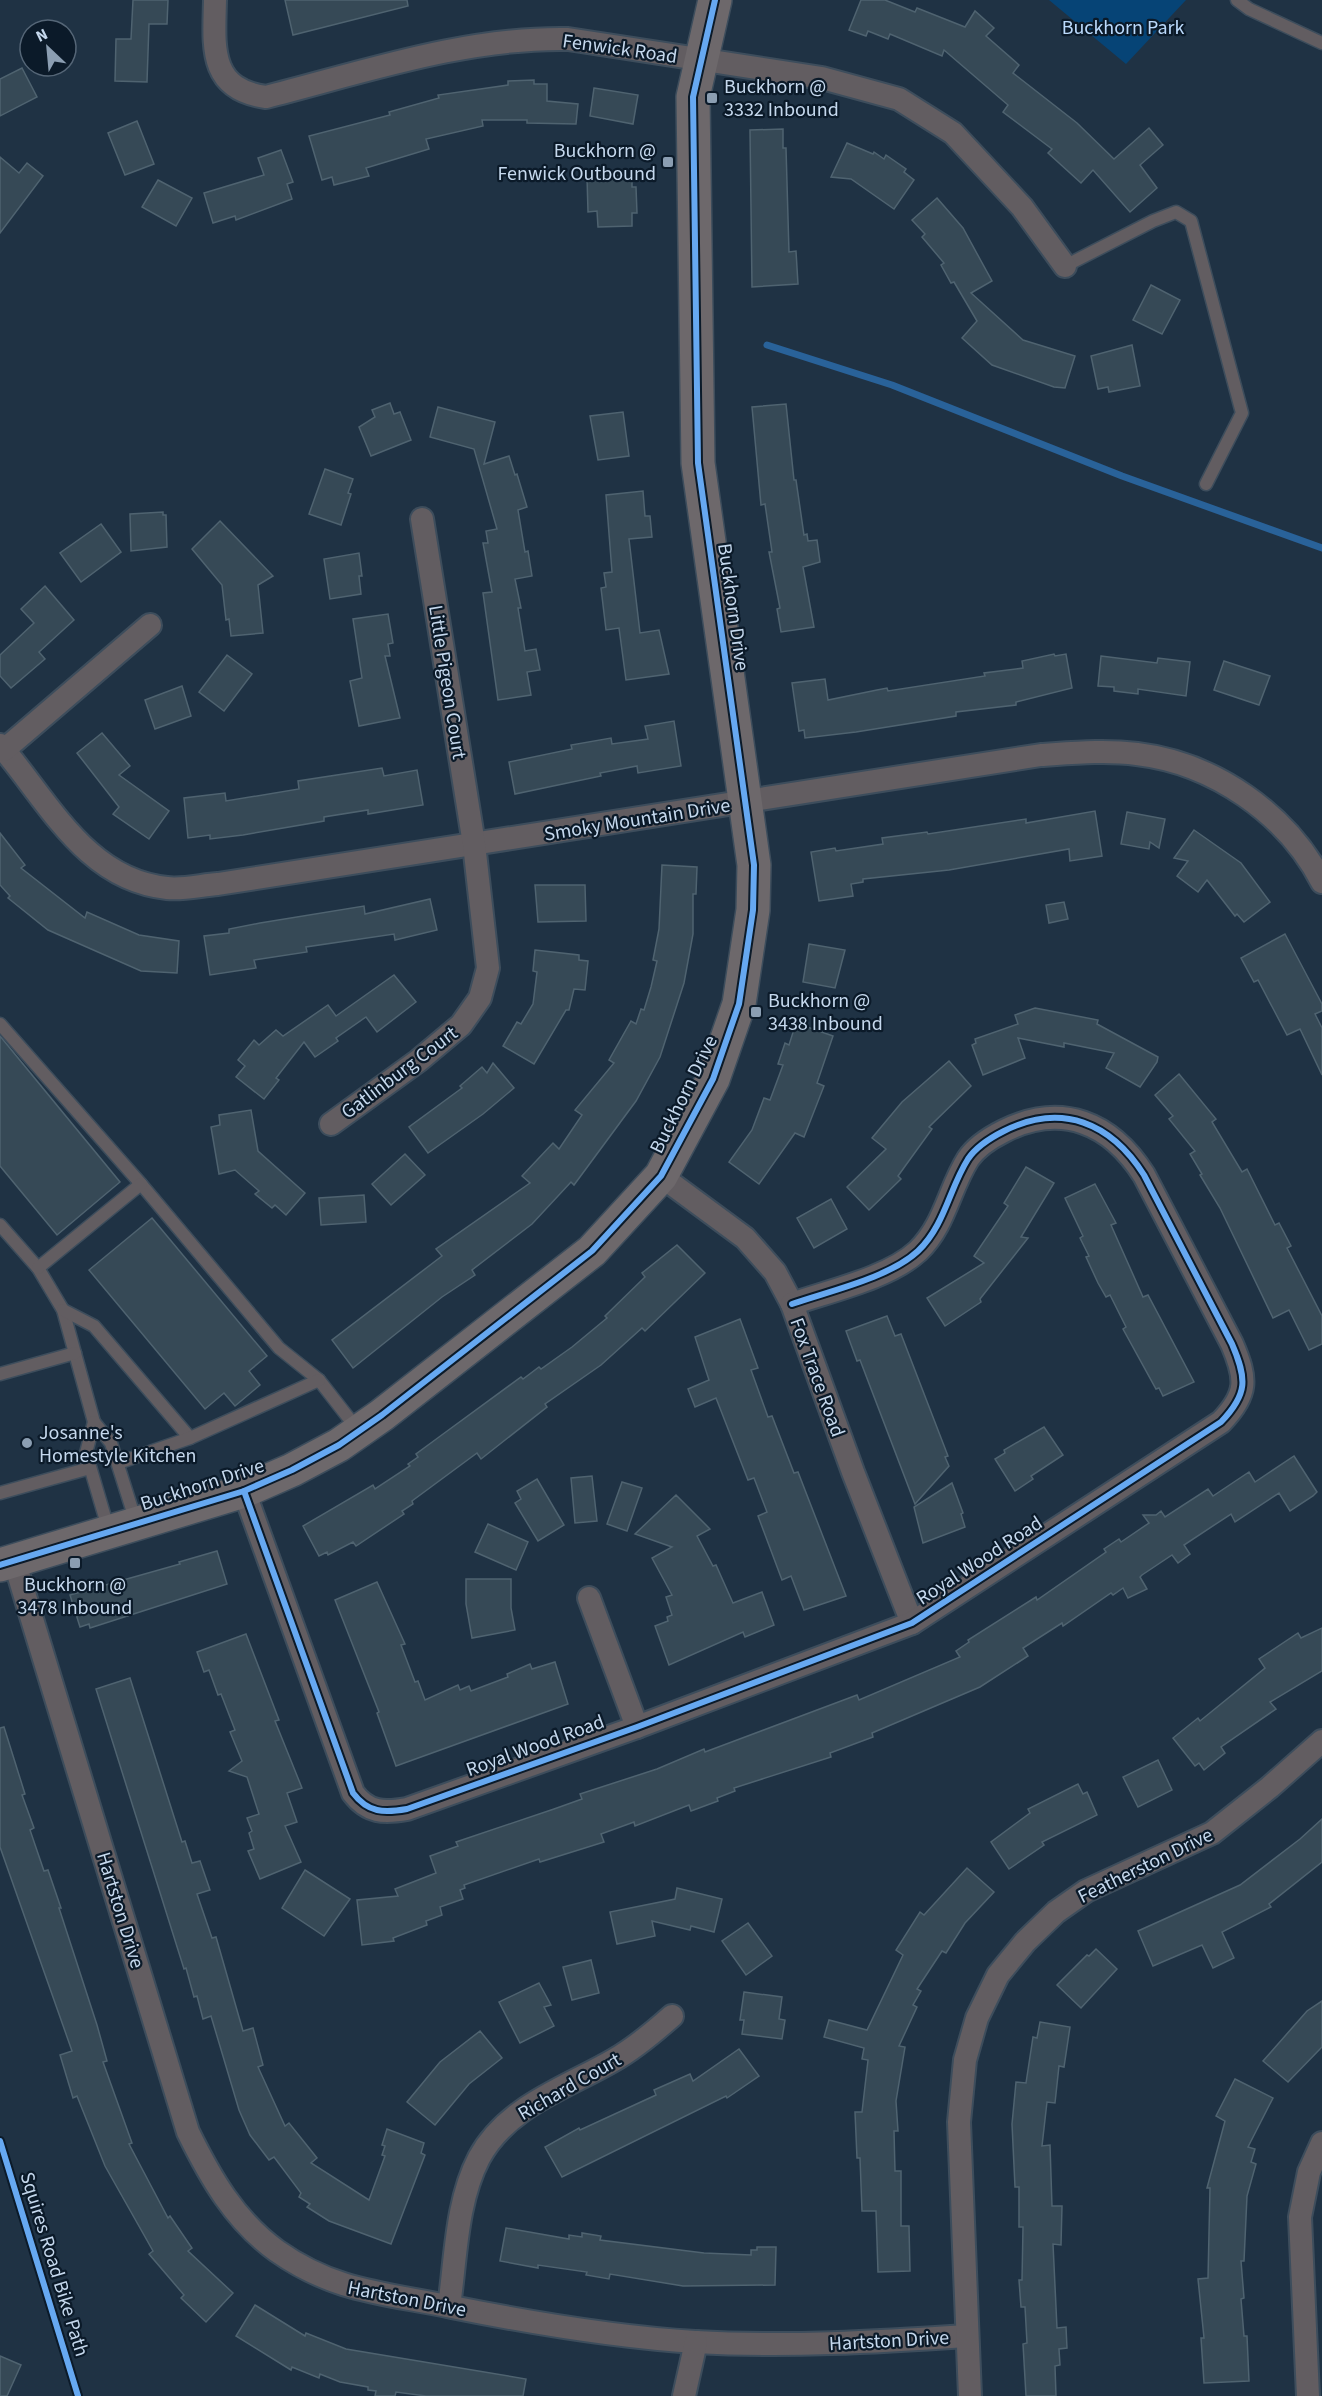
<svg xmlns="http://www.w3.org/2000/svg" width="1322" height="2396" viewBox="0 0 1322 2396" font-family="'Source Sans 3',sans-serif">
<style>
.green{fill:#064476}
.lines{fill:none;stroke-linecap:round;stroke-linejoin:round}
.stream{stroke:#296299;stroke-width:7}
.building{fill:#364956;stroke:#4f6370;stroke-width:1.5}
.lane-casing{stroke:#3d4d5c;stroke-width:15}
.street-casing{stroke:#3d4d5c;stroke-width:26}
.secondary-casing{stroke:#3d4d5c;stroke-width:36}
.lane{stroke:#625d61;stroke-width:12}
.street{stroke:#625d61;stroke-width:22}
.secondary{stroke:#6d686b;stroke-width:33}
.cycleway-casing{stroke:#0b1a29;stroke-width:10}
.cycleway{stroke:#66a8f1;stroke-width:6}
.poi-dot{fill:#8b9eb2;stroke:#0b1a29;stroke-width:2}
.labels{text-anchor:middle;stroke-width:4.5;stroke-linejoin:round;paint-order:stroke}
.park-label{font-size:20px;fill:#bbdafc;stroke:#0b1a29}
.street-label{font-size:20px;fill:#c5d8ed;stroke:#0b1a29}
.poi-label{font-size:20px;fill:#c5d8ed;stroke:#0b1a29;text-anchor:start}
</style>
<rect width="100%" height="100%" fill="#1f3244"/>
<path class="green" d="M1049,0H1186L1126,64Z"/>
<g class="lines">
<path class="stream" d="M767,345L892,385L1122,476L1322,548"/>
</g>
<g class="building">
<path d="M133,0H168L167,24H149L147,82L115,81L116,39H131Z"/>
<path d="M285,0H407L408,6L293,35Z"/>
<path d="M861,0H885L915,12L917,8L965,27L975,11L994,28L986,36L1019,65L1013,73L1077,123L1114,159L1149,128L1163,145L1140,165L1157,188L1130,212L1093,170L1081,183L1048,153L1052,149L1003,112L1008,105L944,50L942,56L890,34L888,39L868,31L866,36L849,30Z"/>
<path d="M22,68L37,97L0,116V79Z"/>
<path d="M534,80V84H547V101L578,104L576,124L527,123V120H482L483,126L426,139L429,149L366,168L369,176L334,185L332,177L322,180L309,136L390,115L389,112L439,98L438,95L508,85V81Z"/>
<path d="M594,88L638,95L633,124L590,116Z"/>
<path d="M137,121L154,164L125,175L108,133Z"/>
<path d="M783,129V148H786L789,252L796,251L798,284L752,287L750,130Z"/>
<path d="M847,143L873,154L874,152L884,159L886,155L906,169L904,172L914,180L894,209L851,179L831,177Z"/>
<path d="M281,150L293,182L287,184L292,199L236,220L235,216L213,223L204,193L264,175L258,158Z"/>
<path d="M0,157L19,173L27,163L43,176L0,233Z"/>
<path d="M632,175V187H636L637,213H632V226L598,227L597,211L588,212L587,177Z"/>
<path d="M158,180L192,198L176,226L142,207Z"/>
<path d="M937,198L963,228L992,281L971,293L1023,340L1075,356L1065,388L1054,387L992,365L962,338L977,321L954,282L951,283L941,265L944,263L922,237L925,234L912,220Z"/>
<path d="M1151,285L1180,300L1162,334L1133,320Z"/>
<path d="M1132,345L1140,386L1109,392L1108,387L1098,389L1091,356Z"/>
<path d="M390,403L394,414L400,412L411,440L371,456L359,427L375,417L372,410Z"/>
<path d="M786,404L794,480H796L804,535L807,534L808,541L817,540L820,562L803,567L814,627L781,632L777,609L780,608L769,552H772L765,504L761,505L752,407Z"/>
<path d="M438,407L495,422L484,464L509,456L515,475L517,474L527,507L518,510L525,552L528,551L532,576L515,579L521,608H518L525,651L536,649L540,670L527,672L531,695L498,700L483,593L492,592L483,543H488L486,531L497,529L474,449L430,437Z"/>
<path d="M623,412L629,456L598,460L590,416Z"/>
<path d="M325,469L353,479L348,493L351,494L341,525L309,514Z"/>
<path d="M643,491L645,516H650L652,537L629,539L640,633L659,630L669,674L626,680L619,628L606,630L601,588L606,587L604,573L612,572L606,495Z"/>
<path d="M163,512V515H166L167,547L131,551L130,514Z"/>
<path d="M220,521L273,576L258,585L263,633L231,636L229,619L226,620L222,585L192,549Z"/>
<path d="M101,524L121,552L81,582L60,553Z"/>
<path d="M359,553L362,576H359L361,594L330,599L324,559Z"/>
<path d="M45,586L74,620L39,652L45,659L11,688L0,676V655L34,623L21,609Z"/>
<path d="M388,614L393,643L388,644L390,656H385L400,718L359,726L350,681L362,678L353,619Z"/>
<path d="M1054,654L1055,656L1066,654L1072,688L1016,702V705L956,712V716L856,732L805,738L804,730L799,731L792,683L825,679L828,700L877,690L887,688L888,691L985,676L984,673L1023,668L1022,661Z"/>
<path d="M227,655L252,674L224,711L199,692Z"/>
<path d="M1101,656L1157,663L1158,658L1190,662L1186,696L1138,689V694L1114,691V687L1098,686Z"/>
<path d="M1224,661L1270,676L1259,705L1214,690Z"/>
<path d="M182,686L191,716L155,729L145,700Z"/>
<path d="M674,721L681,766L638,773L637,766L600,773L601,776L515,794L509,762L572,749L571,745L611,738L612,744L648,739L645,726Z"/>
<path d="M102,733L130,766L119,775L169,811L149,839L113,814L119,807L77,753Z"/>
<path d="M382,768L384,776L417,770L423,805L368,814V810L324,817V821L243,835L210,839V835L188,838L184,798L225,793L226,801L299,789L298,781Z"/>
<path d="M1095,811L1102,856L1070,861L1069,849L949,870L863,879V882L851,884L853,896L819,901L811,852L835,848L836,851L883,844L882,838L927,832L928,834L1026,819V823Z"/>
<path d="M1127,812L1165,819L1159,848L1150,842L1149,849L1121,844Z"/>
<path d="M1194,830L1241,863L1270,902L1244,922L1237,914L1235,916L1207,880L1198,892L1177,876L1188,861L1174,858Z"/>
<path d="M0,833L25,865L21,868L85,918L87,912L139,935L179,941L177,973L141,971L48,930L8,898L10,896L0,885Z"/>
<path d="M662,865L697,867L696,894H693V934L684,983L660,1057L636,1101L574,1185L571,1182L532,1224L472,1270L475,1275L442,1297L353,1368L332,1340L442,1256L436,1249L530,1183L522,1176L553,1143L559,1149L582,1115L575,1110L614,1063L609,1060L631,1021L636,1024L641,1009L644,1010L651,987L657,961L653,960L659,929Z"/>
<path d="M535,885H585L586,921L538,922Z"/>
<path d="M430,899L437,930L395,940L394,934L306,947L307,952L254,960L256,968L210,975L204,936L229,933V929L260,923L364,906L365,914Z"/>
<path d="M1064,902L1068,919L1049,923L1046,905Z"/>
<path d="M1285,934L1322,1004V1011L1315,1014L1322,1028V1075L1300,1029L1287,1035L1258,980L1254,982L1241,958Z"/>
<path d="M809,944L845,950L835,988L803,982Z"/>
<path d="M535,950L579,955V960L588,961L585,990L574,989L569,1010H566L534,1064L503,1046L517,1022L521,1024L533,1004L537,972L533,971Z"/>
<path d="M394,975L416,1002L377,1032L366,1017L336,1038L338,1041L315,1057L304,1042L276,1078L279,1080L264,1099L236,1077L245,1066L238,1060L254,1040L259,1045L276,1030L283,1036L328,1005L336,1016Z"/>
<path d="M1035,1008L1098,1020L1097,1024L1158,1057L1157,1062L1140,1087L1106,1068L1114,1053L1064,1043V1047L1018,1038L1025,1058L983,1075L972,1045L976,1043L975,1039L1018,1024L1015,1015Z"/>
<path d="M796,1023L833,1036L817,1083L824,1086L804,1137L795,1133L759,1184L729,1162L752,1130L764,1098L770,1100L783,1065L778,1064L785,1043L789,1045Z"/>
<path d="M0,1036L120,1182L57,1235L0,1166Z"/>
<path d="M949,1061L971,1086L929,1127L932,1129L898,1176L901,1179L869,1210L847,1187L886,1149L872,1138L902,1102Z"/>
<path d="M493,1063L514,1088L483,1114L428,1153L409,1127L462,1088L460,1086L482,1067L487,1073Z"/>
<path d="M1179,1074L1216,1119L1212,1122L1242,1172L1247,1169L1275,1225L1279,1223L1291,1246L1287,1248L1322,1316V1344L1309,1350L1289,1310L1273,1318L1220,1208L1200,1175L1202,1174L1190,1154L1195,1151L1169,1119L1173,1116L1155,1095Z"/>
<path d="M251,1110L258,1151L305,1193L286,1215L275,1205L272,1208L255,1194L259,1191L235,1170L219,1174L211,1127L220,1125L219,1115Z"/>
<path d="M405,1154L425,1175L391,1205L372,1184Z"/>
<path d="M1026,1167L1054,1183L1021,1237L1028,1238L980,1299L981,1302L945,1326L927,1298L984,1263L974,1256L1008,1206L1004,1203Z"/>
<path d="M1095,1184L1116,1223L1111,1225L1143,1297L1148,1295L1194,1382L1163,1396L1159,1388L1156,1389L1123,1329L1126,1327L1110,1295L1106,1297L1098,1283L1086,1257L1089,1256L1080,1238L1083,1236L1065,1198Z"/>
<path d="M364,1195L366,1222L321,1225L319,1198Z"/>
<path d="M831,1199L847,1229L814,1248L797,1218Z"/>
<path d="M152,1218L267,1356L249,1371L260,1385L235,1406L224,1393L205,1409L89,1270Z"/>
<path d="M677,1245L705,1273L645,1331L642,1328L601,1365L545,1404L547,1407L481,1459L477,1453L412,1501L413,1504L402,1511L404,1514L356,1546L353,1542L328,1555L327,1552L319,1556L303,1526L373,1485L375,1489L410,1466L408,1464L418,1457L416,1454L439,1437L521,1377L523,1379L539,1367L541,1369L572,1347L607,1318L605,1316L645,1277L642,1273Z"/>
<path d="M887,1316L895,1336L901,1334L948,1456L945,1457L949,1466L915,1504L860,1360L857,1361L846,1331Z"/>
<path d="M740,1319L758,1368L751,1370L768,1417L772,1416L794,1473L798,1472L846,1596L804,1610L791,1576L782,1580L758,1516L767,1512L754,1478L748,1480L716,1398L695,1407L688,1389L709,1380L695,1337Z"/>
<path d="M1044,1427L1063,1455L1031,1476L1033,1479L1015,1491L995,1459L1005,1453L1004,1450Z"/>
<path d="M1294,1456L1317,1492L1313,1496L1290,1511L1279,1493L1235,1522L1231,1514L1184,1545L1190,1554L1178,1563L1172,1555L1142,1575L1140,1577L1147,1589L1128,1598L1123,1588L1113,1595L1111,1593L1063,1626L1062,1623L1023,1648L1028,1656L980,1687L872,1733L873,1737L830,1753L831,1757L734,1788L735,1791L717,1798L718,1801L691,1811L689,1805L635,1826L634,1822L601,1834L604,1842L540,1862L539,1859L464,1885L465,1888L460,1890L463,1899L440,1907L442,1915L426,1921L427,1925L393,1938L394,1941L362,1945L357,1900L398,1896L395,1889L436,1873L430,1856L458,1846L456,1842L554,1809L582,1799L580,1794L657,1769L704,1749L705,1752L857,1695L859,1700L960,1657L956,1651L969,1642L968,1640L1036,1597L1037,1600L1106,1552L1104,1549L1119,1539L1121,1542L1149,1523L1143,1515H1156L1161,1511L1165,1517L1208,1489L1213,1496L1249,1472L1255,1482Z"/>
<path d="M592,1476L597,1521L575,1523L571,1478Z"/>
<path d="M537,1479L564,1525L538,1541L515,1503L521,1499L517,1491Z"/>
<path d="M622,1482L642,1488L627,1531L607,1524Z"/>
<path d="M952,1483L963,1513L961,1514L965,1527L923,1543L914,1507Z"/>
<path d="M676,1495L710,1529L697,1536L713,1566L716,1565L733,1603L762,1592L774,1625L745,1637L743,1632L669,1665L655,1626L668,1621L667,1617L672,1615L666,1597L672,1595L652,1558L672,1547L635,1534Z"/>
<path d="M488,1524L528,1542L516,1570L475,1552Z"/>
<path d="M217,1551L227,1584L90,1628L89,1624L80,1627L70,1595L180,1564L179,1562Z"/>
<path d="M466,1579H511V1608L515,1630L472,1638L466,1604Z"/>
<path d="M377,1582L405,1644L401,1645L415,1682L418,1681L425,1700L458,1685L460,1690L469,1686L471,1691L508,1677L507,1674L530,1664L532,1669L555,1662L568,1704L396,1766L377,1713L379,1712L335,1600Z"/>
<path d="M1322,1628V1671L1270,1702L1276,1709L1221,1747L1225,1753L1204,1770L1199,1763L1195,1766L1173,1738L1198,1718L1200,1721L1265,1668L1259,1659L1298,1633L1301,1638Z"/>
<path d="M246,1634L279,1720L275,1721L302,1788L287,1793L297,1822L285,1826L301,1862L260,1879L248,1851L254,1849L249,1833L252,1831L247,1818L259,1814L247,1777L229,1771L242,1761L230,1732L235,1730L221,1694L218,1695L209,1670L204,1672L197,1652Z"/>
<path d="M130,1678L182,1842L185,1841L192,1863L200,1861L210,1890L197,1894L212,1938L216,1937L243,2031L253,2028L263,2065L258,2067L285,2126L289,2123L317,2158L311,2163L369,2200L385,2156L382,2155L385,2146L382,2145L387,2129L424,2143L421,2153L425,2155L391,2244L329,2221L307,2207L310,2204L299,2197L301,2193L274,2157L269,2160L250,2135L239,2110L211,2016L203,2019L197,1996L194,1997L186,1968L184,1969L96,1689Z"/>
<path d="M4,1727L25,1794L22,1795L34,1828L30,1830L44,1871L48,1870L61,1908H59L97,2025L107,2061L103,2062L132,2143L129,2144L168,2218L170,2216L192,2248L188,2251L233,2293L206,2322L181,2298L184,2295L149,2254L153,2251L105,2166L77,2096L73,2098L60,2055L72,2051L0,1847V1728Z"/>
<path d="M1158,1760L1172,1790L1138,1807L1123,1777Z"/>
<path d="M1078,1784L1083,1794L1087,1792L1097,1815L1042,1842L1044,1845L1009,1869L991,1842L1030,1813L1028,1809Z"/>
<path d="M1322,1819V1862L1269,1904L1271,1907L1222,1932L1234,1958L1213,1968L1202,1945L1153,1966L1138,1931L1240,1885L1300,1839Z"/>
<path d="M967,1868L994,1892L965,1923L946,1953L942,1951L917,1989L921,1991L913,2005L917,2007L899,2046L905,2047L896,2101L898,2131H894L895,2171H901V2226H909L910,2271L878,2272L876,2211H862L860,2158H857L855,2112H862L868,2060L862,2059L864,2048L824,2037L829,2020L867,2030L903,1955L896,1950L920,1912L924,1915Z"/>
<path d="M305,1870L350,1899L324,1936L282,1908Z"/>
<path d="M677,1888L722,1899L714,1932L691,1926L690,1930L652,1921L655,1936L617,1944L610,1912L675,1899Z"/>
<path d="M748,1923L772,1956L746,1975L722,1941Z"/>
<path d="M1096,1949L1117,1969L1081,2008L1057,1985L1087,1955L1089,1956Z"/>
<path d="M591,1960L599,1993L572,2000L563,1967Z"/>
<path d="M539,1983L551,2005L544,2007L554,2026L520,2043L499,2002Z"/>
<path d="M744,1992L782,1997L779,2019L785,2020L782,2039L742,2034L744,2020H740Z"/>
<path d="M1322,2001V2047L1288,2082L1263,2061L1307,2011Z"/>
<path d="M1040,2022L1070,2027L1064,2067L1059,2066L1055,2103L1047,2102L1042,2146L1050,2145L1052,2206H1062L1061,2245L1053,2244L1057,2328L1066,2327L1067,2348L1059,2349L1060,2365L1055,2366L1056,2396H1026L1023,2344L1027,2343L1025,2307H1021L1019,2280H1022L1023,2227H1019V2187H1015L1012,2124L1016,2082L1026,2083L1033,2037L1037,2038Z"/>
<path d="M480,2031L502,2058L469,2084L435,2125L407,2102L440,2062Z"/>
<path d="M739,2049L759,2076L727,2098L726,2096L562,2177L545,2147L579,2128L580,2130L656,2095L654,2090L690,2074L693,2081Z"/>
<path d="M1235,2079L1273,2098L1248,2147L1255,2149L1251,2162L1256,2164L1247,2196L1244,2261H1241L1244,2298L1241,2299L1244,2336H1247L1249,2381L1204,2383L1201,2338H1204L1198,2279L1208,2278L1210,2188H1207L1225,2121L1216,2116Z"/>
<path d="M506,2228L569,2239V2235L582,2237V2233L601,2236L600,2240L704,2253L751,2255V2250H757V2247H776L775,2285L683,2286L610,2274L609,2279L586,2275L587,2272L538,2265V2268L500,2261Z"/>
<path d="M255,2305L305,2336L306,2333L346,2349L526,2379L523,2396H426L396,2392L395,2396H375L376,2391L368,2390V2387L340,2382L320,2374L319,2378L292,2367L291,2370L236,2336Z"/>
<path d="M0,2356L21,2365L7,2396H0Z"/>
</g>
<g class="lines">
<g class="lane-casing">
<g id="lane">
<path d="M1237,0L1249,9L1322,43"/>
<path d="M1065,266L1153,221L1176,212L1191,221L1242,413L1206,484"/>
<path d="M0,1024L141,1184L279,1348L319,1380L358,1430"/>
<path d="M0,1225L38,1268L63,1310L94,1422L111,1443L136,1522"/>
<path d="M38,1268L141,1184"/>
<path d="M63,1310L94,1326L190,1438"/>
<path d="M0,1374L75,1353"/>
<path d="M94,1422L86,1453L109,1531"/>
<path d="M118,1463L190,1438L319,1380"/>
<path d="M0,1493L90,1468"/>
</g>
</g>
<g class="street-casing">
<g id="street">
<path d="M215,0C214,46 208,89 266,97C364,72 466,37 568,39L822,78L899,99L953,133L1022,207L1065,266"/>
<path d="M0,745C49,802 86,880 167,888C183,890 202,885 218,884L1041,755C1073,753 1105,750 1137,754C1214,763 1287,814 1322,882"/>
<path d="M4,750L150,625"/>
<path d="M331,1124L418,1061L461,1025L480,998L488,968L474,844L422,519"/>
<path d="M661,1176L745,1238L775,1272L792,1304L853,1472L912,1623"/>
<path d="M244,1491L353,1793C368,1813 384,1813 407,1809L637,1727L912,1623L1221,1422C1248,1394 1247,1379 1232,1344L1144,1175C1111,1123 1062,1102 1004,1131C992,1137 976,1147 968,1159C949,1189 945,1225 918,1251C889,1278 829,1291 792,1304"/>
<path d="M14,1560L188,2132C210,2177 235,2221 277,2251C335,2292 385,2293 452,2307C532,2323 613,2337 695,2342C785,2347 877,2342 967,2336"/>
<path d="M589,1598L637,1727"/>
<path d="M449,2306C456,2258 456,2202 479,2158C507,2106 566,2088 614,2060C635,2048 654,2032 672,2016"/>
<path d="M684,2396L696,2342"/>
<path d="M970,2396L959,2122L965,2060L977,2018L998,1975L1025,1942L1056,1912L1086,1891L1212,1833L1270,1787L1322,1741"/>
<path d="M1308,2396L1300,2217L1309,2172L1322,2143"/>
</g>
</g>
<g class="secondary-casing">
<path id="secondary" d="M0,1565L244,1491L292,1470L339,1445L382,1415L592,1251L661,1176L713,1079L739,1004L753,910L754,865L698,463L693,97L715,0"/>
</g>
<use href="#lane" class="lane"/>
<use href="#street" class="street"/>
<use href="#secondary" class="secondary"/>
<g class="cycleway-casing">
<g id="cycleway">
<path d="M244,1491L353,1793C368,1813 384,1813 407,1809L637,1727L912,1623L1221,1422C1248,1394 1247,1379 1232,1344L1144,1175C1111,1123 1062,1102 1004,1131C992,1137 976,1147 968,1159C949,1189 945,1225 918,1251C889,1278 829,1291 792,1304"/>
<path d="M0,1565L244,1491L292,1470L339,1445L382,1415L592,1251L661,1176L713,1079L739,1004L753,910L754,865L698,463L693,97L715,0"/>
<path d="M0,2141L78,2396"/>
</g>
</g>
<use href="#cycleway" class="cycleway"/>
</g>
<g class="poi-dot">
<rect x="706" y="92" width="12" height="12" rx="3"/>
<rect x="662" y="156" width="12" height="12" rx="3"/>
<rect x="750" y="1006" width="12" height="12" rx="3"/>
<circle cx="27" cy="1443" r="6"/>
<rect x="69" y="1557" width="12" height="12" rx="3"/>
</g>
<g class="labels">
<g class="park-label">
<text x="1123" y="34">Buckhorn Park</text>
</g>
<g class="street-label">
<text transform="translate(620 48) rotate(8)" y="7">Fenwick Road</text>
<text transform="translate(734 607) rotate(82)" y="7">Buckhorn Drive</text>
<text transform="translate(448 682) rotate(81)" y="7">Little Pigeon Court</text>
<text transform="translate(637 819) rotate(-9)" y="7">Smoky Mountain Drive</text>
<text transform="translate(399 1072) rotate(-37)" y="7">Gatlinburg Court</text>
<text transform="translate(683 1094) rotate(-64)" y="7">Buckhorn Drive</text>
<text transform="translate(818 1377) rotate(70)" y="7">Fox Trace Road</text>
<text transform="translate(202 1484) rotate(-18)" y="7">Buckhorn Drive</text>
<text transform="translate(979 1560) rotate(-33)" y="7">Royal Wood Road</text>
<text transform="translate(535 1745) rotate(-20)" y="7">Royal Wood Road</text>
<text transform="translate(1145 1865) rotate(-26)" y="7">Featherston Drive</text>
<text transform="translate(121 1910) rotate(73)" y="7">Hartston Drive</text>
<text transform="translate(569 2086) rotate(-30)" y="7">Richard Court</text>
<text transform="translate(55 2264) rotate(73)" y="7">Squires Road Bike Path</text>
<text transform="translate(407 2298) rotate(11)" y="7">Hartston Drive</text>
<text transform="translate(889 2340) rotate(-3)" y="7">Hartston Drive</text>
</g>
<g class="poi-label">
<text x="724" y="93">Buckhorn @<tspan x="724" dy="23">3332 Inbound</tspan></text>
<text x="656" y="157" text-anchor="end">Buckhorn @<tspan x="656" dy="23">Fenwick Outbound</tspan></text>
<text x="768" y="1007">Buckhorn @<tspan x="768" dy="23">3438 Inbound</tspan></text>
<text x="39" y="1439">Josanne's<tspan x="39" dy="23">Homestyle Kitchen</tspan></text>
<text x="75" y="1591" text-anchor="middle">Buckhorn @<tspan x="75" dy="23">3478 Inbound</tspan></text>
</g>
</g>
<g transform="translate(48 48) rotate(334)"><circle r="28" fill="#0b1a29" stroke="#556677" stroke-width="1.5"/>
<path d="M0-4.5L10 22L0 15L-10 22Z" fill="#8b9eb2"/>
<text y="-9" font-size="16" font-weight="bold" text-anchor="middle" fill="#c5d8ed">N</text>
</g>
</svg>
